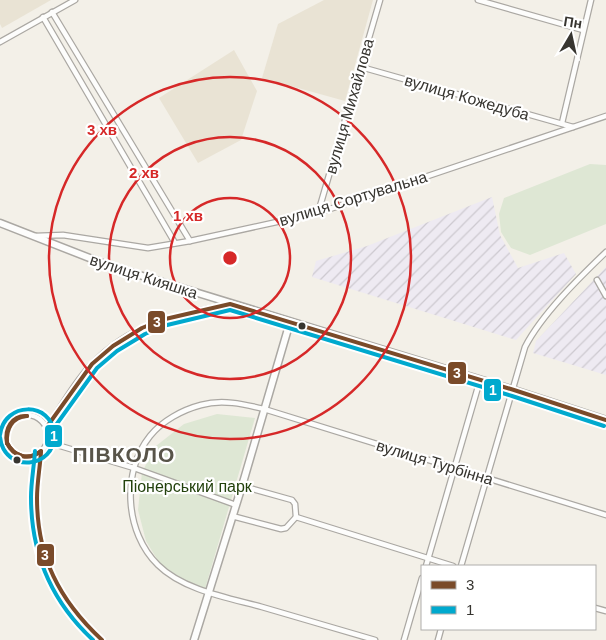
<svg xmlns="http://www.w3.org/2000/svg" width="606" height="640" viewBox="0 0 606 640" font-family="Helvetica,sans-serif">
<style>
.industrial{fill:url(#industrial-furrows)}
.built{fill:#e9e3d4}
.park{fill:#dee7d4}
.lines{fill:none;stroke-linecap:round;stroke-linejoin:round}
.street-casing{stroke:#aba8a3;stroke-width:7}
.secondary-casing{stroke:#aba8a3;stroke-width:9}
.street{stroke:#fdfdfc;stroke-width:4.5}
.secondary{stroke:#fdfdfc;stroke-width:6}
.bus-1-casing{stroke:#fff;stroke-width:8}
.bus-2-casing{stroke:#fff;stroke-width:8}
.bus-1{stroke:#7a4b2a;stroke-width:4}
.bus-2{stroke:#00a9ce;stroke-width:4}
.ring{fill:none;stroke:#d62828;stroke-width:2.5}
.bus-dot{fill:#373530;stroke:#fff;stroke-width:2}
.labels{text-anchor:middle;stroke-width:4.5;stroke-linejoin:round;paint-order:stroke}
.street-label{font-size:16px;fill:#373530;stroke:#fff}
.park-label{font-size:16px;fill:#22410c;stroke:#fff}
.district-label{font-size:21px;font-weight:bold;letter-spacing:1px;fill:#585449;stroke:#fff}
.centre{fill:#d62828;stroke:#fff;stroke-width:2.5}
.ring-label{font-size:15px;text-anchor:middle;font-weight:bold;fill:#d62828;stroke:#fff;stroke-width:4.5;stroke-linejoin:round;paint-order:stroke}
.line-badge{stroke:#fff;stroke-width:2}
.badge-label{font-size:14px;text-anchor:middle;font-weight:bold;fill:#fff}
</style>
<defs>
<pattern id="industrial-furrows" width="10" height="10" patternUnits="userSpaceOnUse" patternTransform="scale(1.25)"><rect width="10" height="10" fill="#eeeaf2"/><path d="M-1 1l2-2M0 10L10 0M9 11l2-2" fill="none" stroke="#cdc9d0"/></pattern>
</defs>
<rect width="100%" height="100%" fill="#f3f0e8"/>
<g class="industrial">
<path d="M492,197L500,235L518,268L564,253L576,274L516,340L312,277L316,261L367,246Z"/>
<path d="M606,267V375L533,353L536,341Z"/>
</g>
<g class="built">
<path d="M0,0H51L2,28L0,24Z"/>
<path d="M324,0H373L345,101L262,78L278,24Z"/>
<path d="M234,50L257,91L241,140L198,163L159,98Z"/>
</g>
<g class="park">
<path d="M590,164L606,165V224L530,255L511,248L501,232L499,214L504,198Z"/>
<path d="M217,414L255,418L205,589L183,581L160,564L146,541L138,510L142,472L156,446L184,424Z"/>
</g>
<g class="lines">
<g class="street-casing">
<g id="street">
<path d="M478,0L583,30"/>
<path d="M52,12L190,241"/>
<path d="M43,17L175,243"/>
<path d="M0,42L75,0"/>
<path d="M361,67L573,127"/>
<path d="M562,123L591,0"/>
<path d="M318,213L380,0"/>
<path d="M35,236L63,235L148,248L190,241L318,213L606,116"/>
<path d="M597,280L606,296"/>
<circle cx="27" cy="436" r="21"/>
<path d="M46,428C62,407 74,382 93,363C134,321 176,316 230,304"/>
<path d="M47,442L134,468L236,505"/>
<path d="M41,452C40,467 37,483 37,498C37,534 47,570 66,600C75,615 89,628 102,640"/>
<path d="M232,516L281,529L286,528L296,517L295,504L292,500L242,486"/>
<path d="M296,517L453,566"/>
<path d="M426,566L480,380"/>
<path d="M461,566L525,347C542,314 579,278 606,252"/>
<path d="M595,608L606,611"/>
<path d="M375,640C337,629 300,618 262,607C229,598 183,590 158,565C125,533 121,472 150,436C162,421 182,410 201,405C222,399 243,404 264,409L606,515"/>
<path d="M404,640L422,578"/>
<path d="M438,640L441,629"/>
</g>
</g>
<g class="secondary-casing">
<g id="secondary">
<path d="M0,223L110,266L514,390L606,420"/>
<path d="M194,640L242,486L290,322"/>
</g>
</g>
<use href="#street" class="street"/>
<use href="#secondary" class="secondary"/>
<g class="bus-1-casing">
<g id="bus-1">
<path d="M46,428L92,364L113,346L142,328L161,320L230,304L514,390L606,420"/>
<path d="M7,443C14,457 29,461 41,451"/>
<path d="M7,443C14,457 29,461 41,451"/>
<path d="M7,443C4,429 12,415 27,416"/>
<path d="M7,443C6,429 12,417 27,416"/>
<path d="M41,452C40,467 37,483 37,498C37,557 59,600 102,640"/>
</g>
</g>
<g class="bus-2-casing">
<g id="bus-2">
<path d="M51,432L97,368L117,351L145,334L163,326L230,310L512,396L604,426"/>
<path d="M0,435C4,401 52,401 54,434C56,469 4,474 0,437"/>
<path d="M35,451C34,467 31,482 31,497C31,554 52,602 93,640"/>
</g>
</g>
<use href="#bus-1" class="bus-1"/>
<use href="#bus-2" class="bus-2"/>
</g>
<g class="ring">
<circle cx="230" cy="258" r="60"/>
<circle cx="230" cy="258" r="121"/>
<circle cx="230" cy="258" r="181"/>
</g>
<g class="bus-dot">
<circle cx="302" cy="326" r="4.5"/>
<circle cx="17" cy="460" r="4.5"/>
</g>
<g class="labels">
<g class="street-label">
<text transform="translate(467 97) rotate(16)" y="6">вулиця Кожедуба</text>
<text transform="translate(349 106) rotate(-74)" y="6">вулиця Михайлова</text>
<text transform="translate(353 198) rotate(-17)" y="6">вулиця Сортувальна</text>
<text transform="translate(144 276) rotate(18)" y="6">вулиця Кияшка</text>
<text transform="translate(435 462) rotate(17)" y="6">вулиця Турбінна</text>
</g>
<g class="park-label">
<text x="187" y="492">Піонерський парк</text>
</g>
<g class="district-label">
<text x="124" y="462">ПІВКОЛО</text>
</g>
</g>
<circle cx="230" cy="258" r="8" class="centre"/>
<g class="ring-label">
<text x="102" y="135">3 хв</text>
<text x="144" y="178">2 хв</text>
<text x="188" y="221">1 хв</text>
</g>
<g class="line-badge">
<rect x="147" y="310" width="19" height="24" rx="5" fill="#7a4b2a"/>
<rect x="447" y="361" width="20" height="24" rx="5" fill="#7a4b2a"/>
<rect x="483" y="378" width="19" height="24" rx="5" fill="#00a9ce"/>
<rect x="44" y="424" width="19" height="24" rx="5" fill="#00a9ce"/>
<rect x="36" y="543" width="19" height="24" rx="5" fill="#7a4b2a"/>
</g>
<g class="badge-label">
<text x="157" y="327">3</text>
<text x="457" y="378">3</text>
<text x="493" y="395">1</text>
<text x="54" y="441">1</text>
<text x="45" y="560">3</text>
</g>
<rect x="421" y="565" width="175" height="65" fill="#ffffff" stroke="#afaeac"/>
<rect x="431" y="581" width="25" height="8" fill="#7a4b2a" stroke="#afaeac"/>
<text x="466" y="590" font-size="15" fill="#373530">3</text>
<rect x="431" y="606" width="25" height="8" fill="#00a9ce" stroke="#afaeac"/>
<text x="466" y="615" font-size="15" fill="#373530">1</text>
<g transform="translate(571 35) rotate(9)" stroke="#ffffff" stroke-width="4" paint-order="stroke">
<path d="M0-4L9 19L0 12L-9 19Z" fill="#373530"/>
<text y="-8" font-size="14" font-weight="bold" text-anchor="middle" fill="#373530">Пн</text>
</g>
</svg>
